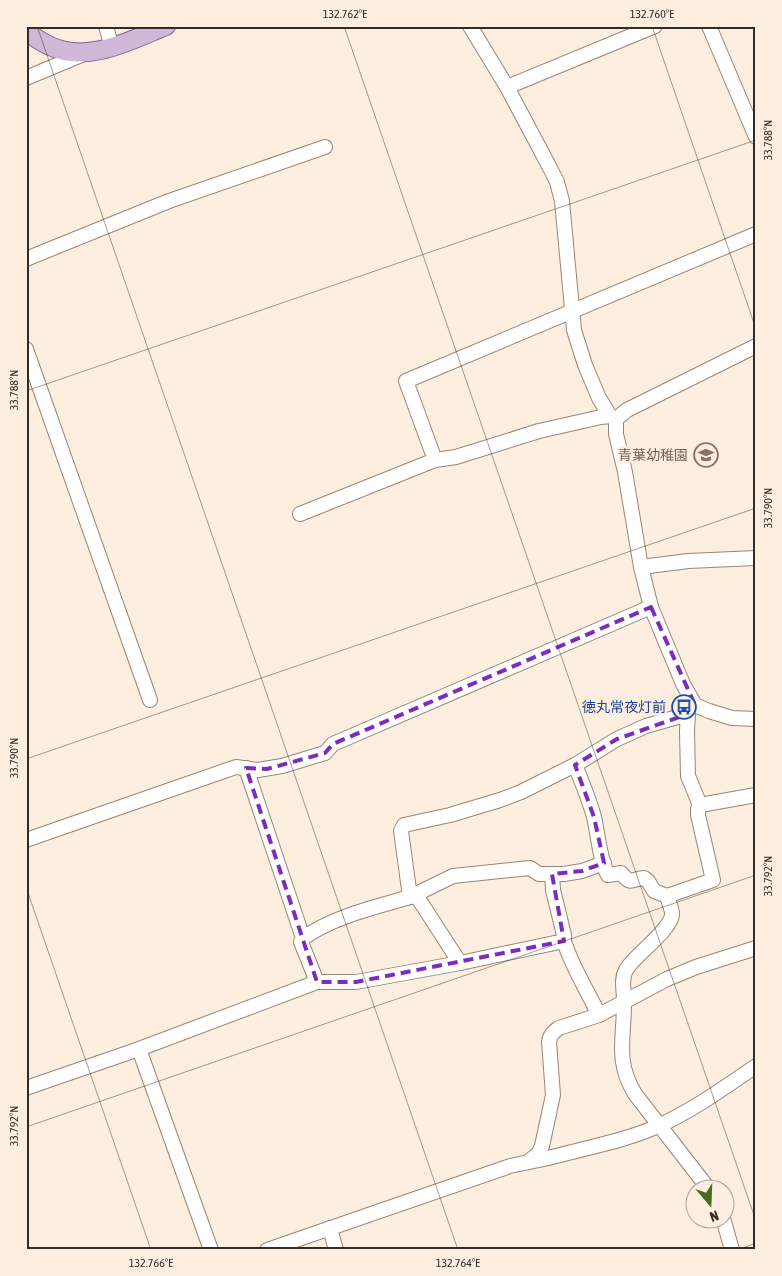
<svg xmlns="http://www.w3.org/2000/svg" width="782" height="1276" viewBox="0 0 782 1276" font-family="'Asap Condensed','Noto Sans JP',sans-serif">
<style>
.lines{fill:none;stroke-linecap:round;stroke-linejoin:round}
.minor-casing{stroke:#948679;stroke-width:16}
.major-casing{stroke:#846688;stroke-width:20}
.minor{stroke:#fff;stroke-width:14}
.major{stroke:#d0b6d7;stroke-width:18}
.marked{fill:none;stroke:#7b2cbf;stroke-width:4;stroke-dasharray:10 6;stroke-linejoin:round}
.ticks{fill:none;stroke:#322c26;stroke-width:1;stroke-opacity:0.45}
.labels{text-anchor:middle;stroke-width:5;stroke-linejoin:round;paint-order:stroke}
.education-label{font-size:14px;fill:#785e54;stroke:#feeedf;text-anchor:end}
.transit-label{font-size:14px;fill:#164399;stroke:#feeedf;text-anchor:end}
.neatline{fill:none;stroke:#322c26;stroke-width:2}
.ticks-label{font-size:12px;text-anchor:middle;fill:#322c26}
</style>
<rect width="100%" height="100%" fill="#feeedf"/>
<g class="lines">
<g class="minor-casing">
<g id="minor">
<path d="M106,26L112,48"/>
<path d="M470,26L507,87L549,166L557,182L562,201L574,330L585,365L599,398L610,416"/>
<path d="M709,26L756,137"/>
<path d="M26,78L86,53"/>
<path d="M507,87L655,26"/>
<path d="M26,259L169,201L325,147"/>
<path d="M756,346L627,410L616,419V434L625,472L641,567L651,607L683,684L695,705L709,711L732,718L756,719"/>
<path d="M26,349L150,700"/>
<path d="M616,419L610,416L601,417L539,431L456,457L435,460L406,381L756,234"/>
<path d="M300,514L435,460"/>
<path d="M641,567L688,561L756,558"/>
<path d="M575,765C582,782 589,799 594,817C598,834 600,861 608,875L621,873C632,886 630,879 644,878L648,881L654,891L667,896"/>
<path d="M246,768L303,938L301,942L317,982"/>
<path d="M700,805L756,795"/>
<path d="M26,840L236,767L258,770L282,766L325,753L333,744L651,607"/>
<path d="M552,874L553,890L564,935V941"/>
<path d="M416,895L460,963"/>
<path d="M410,897L453,876L530,868L539,874H564L582,871L604,863"/>
<path d="M303,938C335,916 373,908 410,897L401,831L404,825L450,815L500,800L521,792L575,765L617,739L646,726L688,714L687,731L688,776L700,805L698,809V815L713,880L667,896C668,901 672,908 672,914C672,930 633,956 626,970C620,981 625,993 624,1004C624,1039 615,1061 635,1094L708,1188"/>
<path d="M139,1049L211,1250"/>
<path d="M26,1088L139,1049L317,982H356L460,963L564,941C572,967 587,990 599,1015L667,979L696,967L756,948"/>
<path d="M528,1162L538,1154L542,1146L553,1095L549,1042C550,1035 553,1032 559,1028L599,1015"/>
<path d="M723,1218L732,1250"/>
<path d="M330,1228L336,1250"/>
<path d="M267,1250L510,1166C536,1161 562,1155 588,1148C612,1142 636,1136 658,1126C692,1111 725,1087 756,1066"/>
</g>
</g>
<g class="major-casing">
<path id="major" d="M26,31C34,37 41,42 50,46C88,64 131,40 166,26"/>
</g>
<use href="#minor" class="minor"/>
<use href="#major" class="major"/>
</g>
<path class="marked" d="M651,607L695,705L688,714L617,739L575,765L594,817L604,863L582,871L552,874L564,941L356,982H317L246,768L267,769L325,753L333,744Z"/>
<path class="ticks" d="M37,26L458,1250M344,26L756,1221M652,26L756,329M26,391L756,140M26,759L756,508M26,887L151,1250M26,1127L756,875M737,1250L756,1243"/>
<defs>
<g id="school-ring" transform="scale(1.25)"><circle r="9.5" fill="#feeedf" stroke="#8d6e63" stroke-width="1.5"/><path d="M0-5L7-2L0 1L-7-2ZM-4 1L0 2.5L4 1V4Q0 6-4 4Z" fill="#8d6e63"/></g>
<g id="bus-ring" transform="scale(1.25)"><circle r="9.5" fill="#feeedf" stroke="#1a4fb4" stroke-width="1.5"/><path d="M-5-6H5V4H4V6H2V4H-2V6H-4V4H-5ZM-3.5-4V0h7V-4ZM-3.5 1.2v1.5H-2V1.2ZM2 1.2v1.5H3.5V1.2Z" fill="#1a4fb4"/></g>
</defs>
<g fill-rule="evenodd">
<use href="#school-ring" x="706" y="455"/>
<use href="#bus-ring" x="684" y="707"/>
</g>
<g class="labels">
<g class="education-label">
<text x="688" y="460">青葉幼稚園</text>
</g>
<g class="transit-label">
<text x="666" y="712">徳丸常夜灯前</text>
</g>
</g>
<rect width="782" height="1276" fill="none" stroke="#feeedf" stroke-width="55"/>
<g transform="translate(710 1204) rotate(161)"><circle r="24" fill="#feeedf" stroke="#aca095"/>
<path d="M0-4L9 19L0 12L-9 19Z" fill="#446c27"/>
<text y="-8" font-size="14" font-weight="bold" text-anchor="middle" fill="#322c26">N</text>
</g>
<rect x="28" y="28" width="726" height="1220" class="neatline"/>
<g class="ticks-label">
<text x="345" y="18">132.762°E</text>
<text x="652" y="18">132.760°E</text>
<text transform="translate(768 140) rotate(-90)" y="4">33.788°N</text>
<text transform="translate(14 390) rotate(-90)" y="4">33.788°N</text>
<text transform="translate(768 508) rotate(-90)" y="4">33.790°N</text>
<text transform="translate(14 758) rotate(-90)" y="4">33.790°N</text>
<text transform="translate(768 876) rotate(-90)" y="4">33.792°N</text>
<text transform="translate(14 1126) rotate(-90)" y="4">33.792°N</text>
<text x="151" y="1267">132.766°E</text>
<text x="458" y="1267">132.764°E</text>
</g>
</svg>
